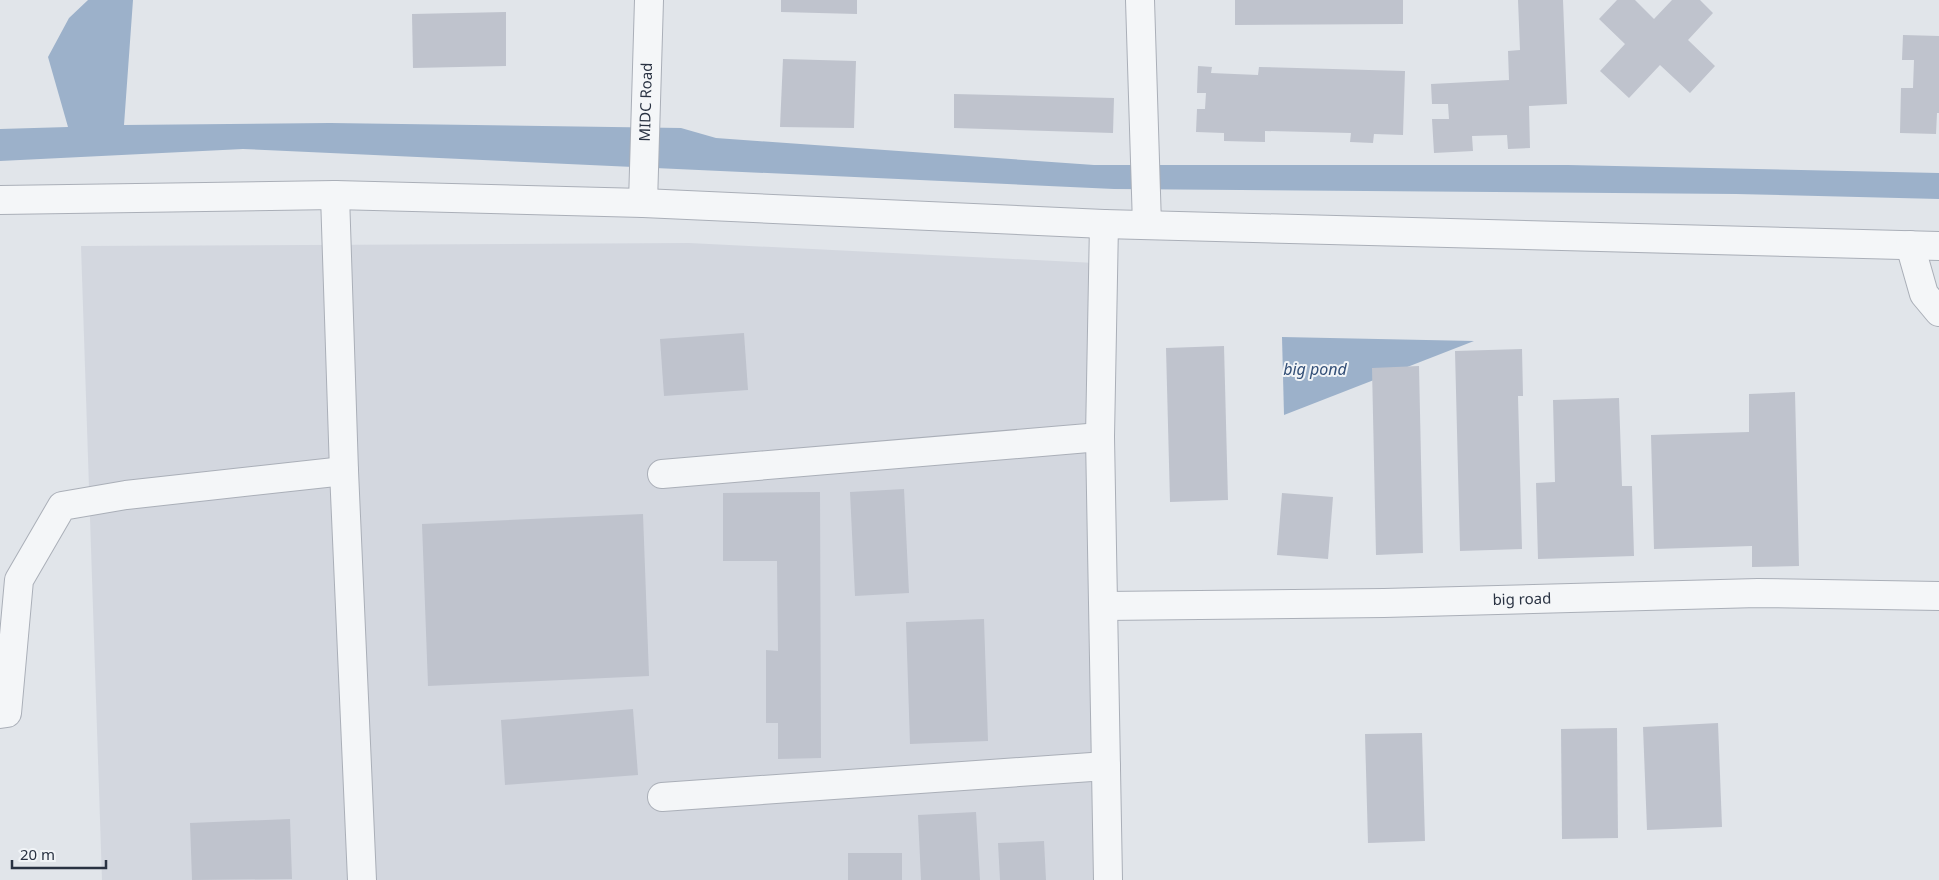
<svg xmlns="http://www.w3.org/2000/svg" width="1939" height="880" viewBox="0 0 1939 880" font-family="'Noto Sans',sans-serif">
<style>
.built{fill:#d3d7df}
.water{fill:#9cb1ca}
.building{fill:#bfc3cd}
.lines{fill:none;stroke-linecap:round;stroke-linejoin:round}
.minor-casing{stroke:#aaafb8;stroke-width:30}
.minor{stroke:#f4f6f8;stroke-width:28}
.labels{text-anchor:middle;stroke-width:4;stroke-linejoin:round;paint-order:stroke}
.street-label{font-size:15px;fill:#293242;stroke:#f1f4f7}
.water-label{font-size:16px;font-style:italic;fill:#334f77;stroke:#f1f4f7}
</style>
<rect width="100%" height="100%" fill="#e1e5ea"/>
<path class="built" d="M689,243L1095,263L1101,880H102L81,246Z"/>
<g class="water">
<path d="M88,0H133L124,125L330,123L681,128L716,138L1094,165H1568L1939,173V199L1736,194L1114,189L243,149L0,161V129L68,127L48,57L69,18Z"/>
<path d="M1282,337L1474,341L1284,415Z"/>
</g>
<g class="building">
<path d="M781,0H857V14L781,12Z"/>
<path d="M1235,0H1403V24L1235,25Z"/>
<path d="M1518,0H1563L1567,104L1529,106L1530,148L1508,149L1507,135L1472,136L1473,151L1434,153L1432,119H1449L1448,104H1432L1431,84L1509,80L1508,51L1520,50Z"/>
<path d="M1617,0H1635L1654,19L1672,0H1700L1713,13L1688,40L1715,66L1690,93L1660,65L1629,98L1600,71L1625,44L1599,19Z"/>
<path d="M506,12V66L413,68L412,14Z"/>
<path d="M1903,35L1939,36V113H1937L1936,134L1900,133L1901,88H1913L1914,60H1902Z"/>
<path d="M783,59L856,61L854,128L780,127Z"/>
<path d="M1198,66L1212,67L1211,73L1258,75L1259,67L1405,71L1403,135L1374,134L1373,143L1350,142L1351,133L1265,131V142L1224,141V133L1196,132L1197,109H1205L1206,93H1197Z"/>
<path d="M954,94L1114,98L1113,133L954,128Z"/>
<path d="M744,333L748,390L664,396L660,339Z"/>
<path d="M1224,346L1228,500L1170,502L1166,348Z"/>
<path d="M1522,349L1523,396H1518L1522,549L1460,551L1455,351Z"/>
<path d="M1419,366L1423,553L1376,555L1372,368Z"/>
<path d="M1795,392L1799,566L1752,567V546L1654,549L1651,435L1749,432V394Z"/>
<path d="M1619,398L1622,486H1632L1634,556L1538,559L1536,483L1555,482L1553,400Z"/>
<path d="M904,489L909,593L855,596L850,492Z"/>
<path d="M820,492L821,758L778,759V723H766V650L778,651L777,561H723V493Z"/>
<path d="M1282,493L1333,497L1328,559L1277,555Z"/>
<path d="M643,514L649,676L428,686L422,524Z"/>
<path d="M984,619L988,741L910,744L906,622Z"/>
<path d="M633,709L638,775L505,785L501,720Z"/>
<path d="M1718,723L1722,827L1647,830L1643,727Z"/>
<path d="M1617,728L1618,838L1562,839L1561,729Z"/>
<path d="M1422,733L1425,841L1368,843L1365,734Z"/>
<path d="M976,812L980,880H921L918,815Z"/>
<path d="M290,819L292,879L192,880L190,823Z"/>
<path d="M1044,841L1046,880H1000L998,843Z"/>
<rect x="848" y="853" width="54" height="27"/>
</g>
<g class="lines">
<g class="minor-casing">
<g id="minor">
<path d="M1140,0L1147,225"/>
<path d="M335,195L344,471L362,880"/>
<path d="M0,200L335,195L643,203L1104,224L1939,246"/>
<path id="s1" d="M643,203L649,0"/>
<path d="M1104,224L1100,437L1108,880"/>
<path d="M1910,245L1924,294L1939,312"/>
<path d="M662,474L1100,437"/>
<path id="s2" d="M1104,606L1384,603L1758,593L1939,596"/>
<path d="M0,714L7,713L19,580L62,506L126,495L344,471"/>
<path d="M662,797L1106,766"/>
</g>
</g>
<use href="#minor" class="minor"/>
</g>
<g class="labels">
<g class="street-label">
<text dy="5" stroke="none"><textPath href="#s1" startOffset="101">MIDC Road</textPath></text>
<text dy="5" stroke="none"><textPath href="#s2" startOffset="418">big road</textPath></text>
</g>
<g class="water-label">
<text x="1315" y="375">big pond</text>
</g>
</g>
<path d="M12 860v8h94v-8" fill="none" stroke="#293242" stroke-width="2.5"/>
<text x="20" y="860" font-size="15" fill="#293242" stroke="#f1f4f7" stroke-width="4" paint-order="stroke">20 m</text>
</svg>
